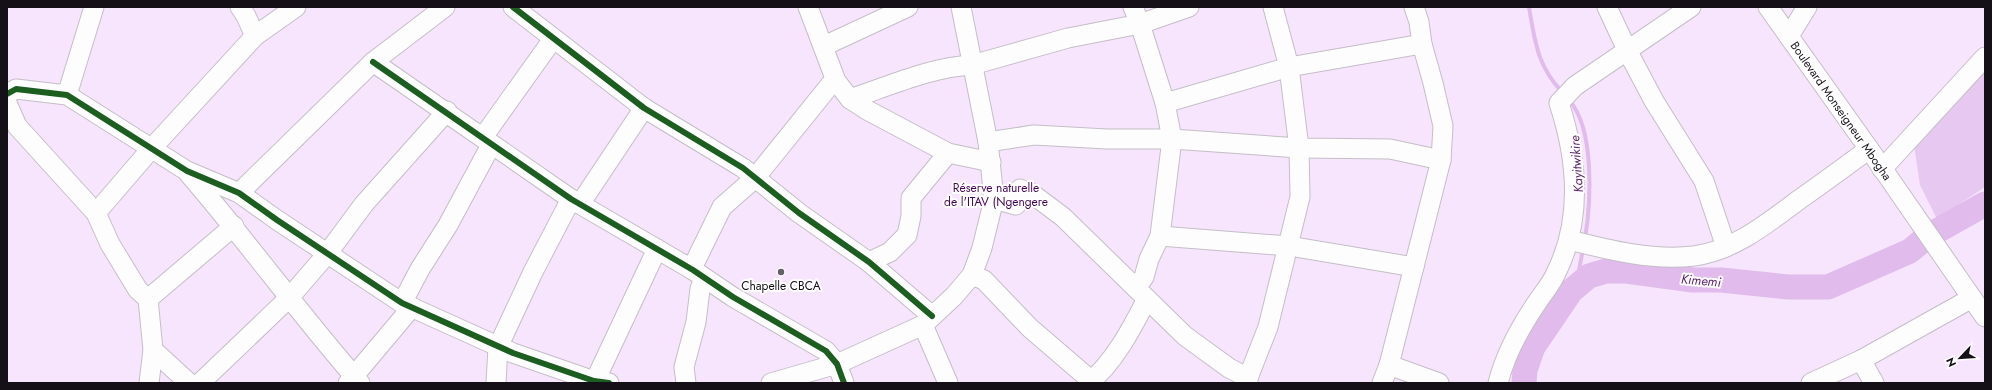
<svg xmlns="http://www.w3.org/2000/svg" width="1992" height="390" viewBox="0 0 1992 390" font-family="Jost,sans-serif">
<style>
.green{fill:#f7e5fd}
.forest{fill:#e6c8f0}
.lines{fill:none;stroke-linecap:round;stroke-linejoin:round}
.stream{stroke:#e0bbec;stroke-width:4}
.river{stroke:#e0bbec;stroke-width:25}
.minor-casing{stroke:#c4bec6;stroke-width:21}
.minor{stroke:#fefdfe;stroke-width:19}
.cycleway-casing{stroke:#fff;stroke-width:8}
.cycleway{stroke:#1b5e20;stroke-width:6}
.poi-dot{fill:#655f67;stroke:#fff;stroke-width:1.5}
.labels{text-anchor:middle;stroke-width:4;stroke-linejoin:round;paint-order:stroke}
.street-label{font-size:12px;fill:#151017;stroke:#fff}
.park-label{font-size:12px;fill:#460757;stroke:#fff}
.poi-label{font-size:12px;fill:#151017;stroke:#fff}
.water-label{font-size:13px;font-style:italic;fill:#5a1f6c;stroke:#fff}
</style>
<rect width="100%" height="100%" fill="#f9f2fb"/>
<path class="green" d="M7,7H1985V70L1937,219L1985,187V383H7Z"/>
<path class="forest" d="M1985,70V187L1937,219L1920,185L1914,145Z"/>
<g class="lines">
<g class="stream">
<path d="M1529,7C1535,42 1537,65 1562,92"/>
<path d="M1569,100C1595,129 1591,202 1585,239"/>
<path d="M1576,286L1583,249"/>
</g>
<path class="river" d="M1524,383L1525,370L1533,347L1571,291L1589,276L1606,271H1626L1693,280H1721L1788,287H1828L1910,251L1928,236L1985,204"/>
<g class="minor-casing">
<g id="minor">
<path d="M240,7L246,16L255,36"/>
<path d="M513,7L644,108L743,168L799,213L869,262L932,316"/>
<path d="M808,7L836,81L850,99L867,110L948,153L991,162"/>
<path d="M1133,7L1140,24L1165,103L1172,139L1160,236L1149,259L1144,277L1136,288"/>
<path d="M1607,7L1628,52L1654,101L1704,181L1726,247"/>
<path d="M1768,7L1869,149L1985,317"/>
<path d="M1789,36L1807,7"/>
<path d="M824,46L908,7"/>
<path d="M373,62L571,199L693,270L733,297L826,351L837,364L844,383"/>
<path d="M7,94L16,89L67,95L187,171L239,193L277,220L402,303L513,353L594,381L609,383"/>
<path d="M67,95L94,7"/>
<path d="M850,99C889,86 931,67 972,65L1068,38L1140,24L1189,7"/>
<path d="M7,103L17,126L96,213L110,244L138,290L148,299L153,350L149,383"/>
<path d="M1165,103L1289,67L1422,44"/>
<path d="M483,137L553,39"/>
<path d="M988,142L1034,135L1107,139H1172L1299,148L1390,149L1441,160"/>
<path d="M1882,169L1985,57"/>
<path d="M189,174C248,242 300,315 360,383"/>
<path d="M239,193L373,62L445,7"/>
<path d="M994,199L1016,205L1020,189L1031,193L1063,217L1185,336L1229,368L1248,378"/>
<path d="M580,204L644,108"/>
<path d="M96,213L151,149L255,36L296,7"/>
<path d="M1160,236L1289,246L1414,267"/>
<path d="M1569,240C1609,250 1653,261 1694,256C1734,251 1769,222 1800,199C1823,183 1846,166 1869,149"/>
<path d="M869,262L890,252L907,235L911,216V198L948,153"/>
<path d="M693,270L695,262L722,207L755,178L830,85L836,81"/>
<path d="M972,275L984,280L1030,328L1094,383"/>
<path d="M148,299L234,226"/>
<path d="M402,303L420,269L448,225L491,145"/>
<path d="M923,325L948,383"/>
<path d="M153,350L189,383"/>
<path d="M1861,360L1874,383"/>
<path d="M1389,365L1439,383"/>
<path d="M200,383L289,298L327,254L364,204L447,111"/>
<path d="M348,383L412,307"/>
<path d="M496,383L498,347L533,272L571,199"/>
<path d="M594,383L657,249"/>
<path d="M686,383L684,367L696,322L700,289L704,278"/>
<path d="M771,383L837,364L923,325L954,296L972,275L982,248L994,199L988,142L961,7"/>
<path d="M1088,383C1113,365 1133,326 1147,299"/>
<path d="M1248,383V378L1268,327L1300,197L1299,148L1289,67L1273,7"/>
<path d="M1382,383L1389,365L1441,160L1443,126L1433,83L1422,44L1419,22L1414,7"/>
<path d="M1498,383C1506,352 1520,327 1538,301C1544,292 1552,283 1556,273C1583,219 1577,158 1559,103L1575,86L1691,7"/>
<path d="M1811,383L1861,360L1972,298"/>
</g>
</g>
<use href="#minor" class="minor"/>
<g class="cycleway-casing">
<g id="cycleway">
<path d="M513,7L644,108L743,168L799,213L869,262L932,316"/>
<path d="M373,62L571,199L693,270L733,297L826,351L837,364L844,383"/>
<path d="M7,94L16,89L67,95L187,171L239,193L277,220L402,303L513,353L594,381L609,383"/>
</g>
</g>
<use href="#cycleway" class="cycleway"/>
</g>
<circle class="poi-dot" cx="781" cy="272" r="4"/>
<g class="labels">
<g class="street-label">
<text transform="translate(1841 111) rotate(55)" y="4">Boulevard Monseigneur Mbogha</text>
</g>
<g class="park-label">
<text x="996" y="192">Réserve naturelle<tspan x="996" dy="14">de l'ITAV (Ngengere</tspan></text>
</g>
<g class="poi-label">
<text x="781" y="290">Chapelle CBCA</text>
</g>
<g class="water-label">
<text transform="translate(1576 164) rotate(-94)" y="5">Kayitwikire</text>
<text transform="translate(1701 280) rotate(5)" y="5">Kimemi</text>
</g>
</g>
<rect width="1992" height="390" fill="none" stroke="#151017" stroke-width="16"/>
<g transform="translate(1960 358) rotate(245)" stroke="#ffffff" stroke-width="3" paint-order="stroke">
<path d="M0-3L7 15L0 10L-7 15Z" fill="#151017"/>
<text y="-6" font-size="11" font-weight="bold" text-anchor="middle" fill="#151017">N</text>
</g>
</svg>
